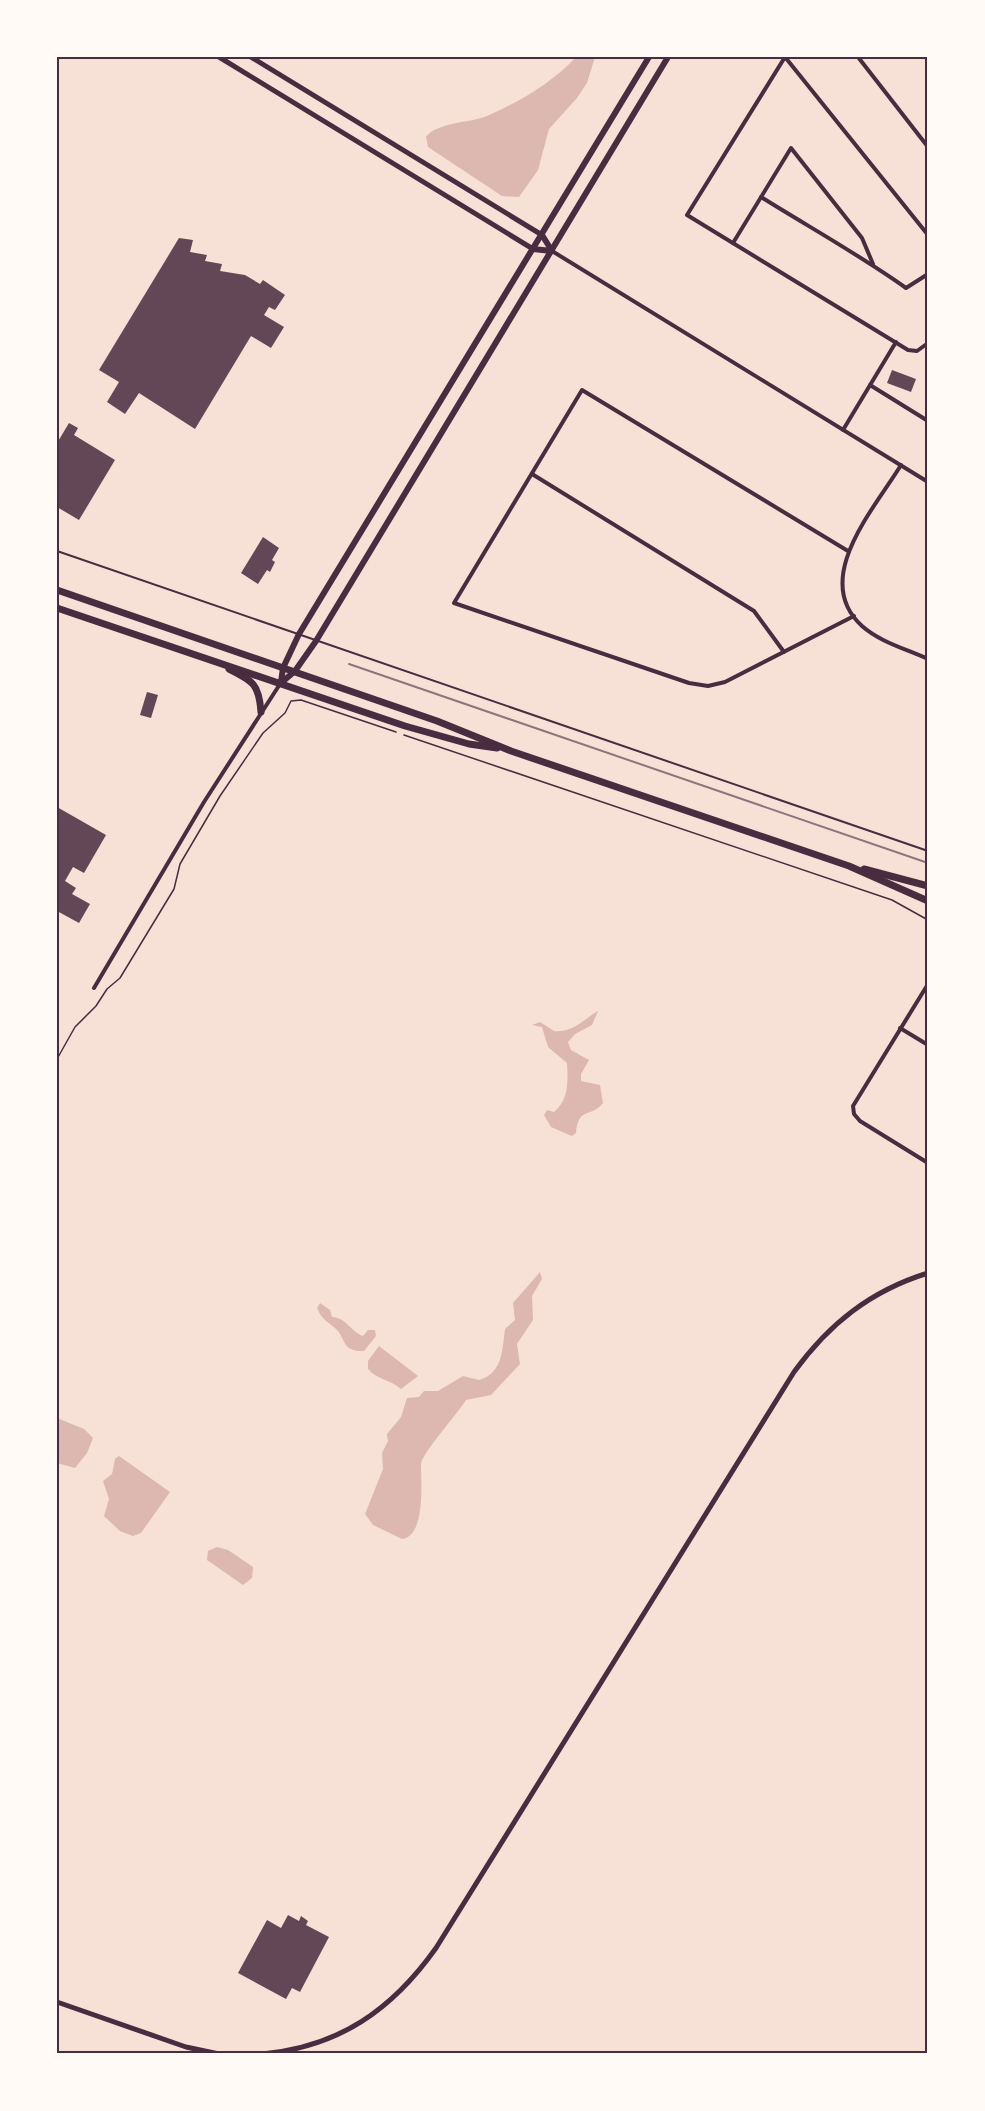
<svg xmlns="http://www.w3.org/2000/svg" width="985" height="2111" viewBox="0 0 985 2111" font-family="'Zilla Slab',serif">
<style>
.water{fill:#dcb8b0}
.building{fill:#644757}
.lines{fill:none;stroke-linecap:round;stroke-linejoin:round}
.path{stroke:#4a2c40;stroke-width:1.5}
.service{stroke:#4a2c40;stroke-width:2}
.minor{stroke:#4a2c40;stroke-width:4}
.tertiary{stroke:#4a2c40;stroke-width:5}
.secondary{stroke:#4a2c40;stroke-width:6}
.primary{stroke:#4a2c40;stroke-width:7}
.rail{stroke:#8f747c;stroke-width:2}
.neatline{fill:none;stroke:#4a2c40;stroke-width:2}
</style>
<rect width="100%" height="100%" fill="#f7e1d7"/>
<g class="water">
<path d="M576,57H595L587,83L577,98L549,129L538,170L519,197L502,196L428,147L426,137C437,122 470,123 487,116C519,102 552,83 576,57Z"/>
<path d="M598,1011L592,1025L575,1034L568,1042L571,1050L589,1060L581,1074V1081L600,1085L603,1103C592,1118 578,1106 576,1133L572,1136L551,1127L544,1115L547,1110L554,1112C569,1100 568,1081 567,1063L548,1047L542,1027L532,1025L540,1022L554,1031C573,1033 584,1019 598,1011Z"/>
<path d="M540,1272L542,1279L532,1296L533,1320L517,1344L520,1364L491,1395L466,1400C459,1412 422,1453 421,1464C421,1481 426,1536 402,1539L373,1525L365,1514L383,1469L382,1453L388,1441L387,1434L401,1417L407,1398L419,1397L424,1391H438L463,1376L479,1380C503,1373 502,1350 505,1329L515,1320L513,1303Z"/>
<path d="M320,1303L330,1310L332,1317C347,1318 351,1332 363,1336L368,1330H375L376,1336L364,1351C341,1352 346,1338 336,1329C327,1321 322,1320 317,1308Z"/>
<path d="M379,1346L418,1376L401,1389C390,1379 377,1380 368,1369V1361Z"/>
<path d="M57,1418L84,1429L93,1438L87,1453L75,1468L57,1463Z"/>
<path d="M119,1456L170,1492L141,1533L133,1536L120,1531L104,1516L109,1499L103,1481L112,1474L115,1459Z"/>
<path d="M217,1547L228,1550L253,1567L252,1578L243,1585L207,1560L208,1551Z"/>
</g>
<g class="building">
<path d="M179,238L193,240L190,252L207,255L205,261L222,264L220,271L245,275L260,284L263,280L285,295L275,310L269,307L264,315L284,327L271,348L251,336L195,429L139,393L125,414L107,402L119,382L99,370Z"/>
<path d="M892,370L916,379L911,392L887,383Z"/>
<path d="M69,423L78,428L74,435L115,460L79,520L57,507V443Z"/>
<path d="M263,537L279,548L272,560L275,562L270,572L267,570L258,584L241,573Z"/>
<path d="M147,692L158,695L151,718L140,715Z"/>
<path d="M57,807L106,835L84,873L73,867L65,881L76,888L72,894L90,904L79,923L57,911Z"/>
<path d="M288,1915L299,1921L301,1916L308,1921L306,1925L329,1937L300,1992L292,1988L286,1999L238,1973L267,1920L281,1928Z"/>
</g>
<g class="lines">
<g class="path">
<path d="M404,735L892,900L928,920"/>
<path d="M57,1059L75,1027L96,1006L107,989L120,978L174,889L180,864L220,796L263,733L285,713L291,701L301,700L396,732"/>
</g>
<path class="service" d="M57,551L928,851"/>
<g class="minor">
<path d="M785,57L687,215L908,350L917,351L928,343"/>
<path d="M785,57L928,235"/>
<path d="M858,57L928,147"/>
<path d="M761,197C809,227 860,255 906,288L928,274"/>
<path d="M733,243L791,148L862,238L873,264"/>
<path d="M552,251L928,482"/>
<path d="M870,385L928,421"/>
<path d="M843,430L896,342"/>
<path d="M901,465C875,508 810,579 862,626C880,642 906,649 928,659"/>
<path d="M532,474L754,611L784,652"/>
<path d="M848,551L582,390L454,603L689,683L708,686L725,682L854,616"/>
<path d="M928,984L853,1106L854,1114L860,1121L928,1163"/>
<path d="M94,988L204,802L280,684"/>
<path d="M900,1028L928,1045"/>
</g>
<g class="tertiary">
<path d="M219,57L533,249"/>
<path d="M251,57L542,235"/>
<path d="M57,2002L186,2047L219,2054"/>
<path d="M262,2054C339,2047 392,2010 436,1948L794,1372C829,1324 870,1291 928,1273"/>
</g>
<g class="secondary">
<path d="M542,235L552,251"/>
<path d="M533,249L552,251"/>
<path d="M281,682L283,668L299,634L649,57"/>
<path d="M281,683L295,671L316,641L668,57"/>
</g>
<g class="primary">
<path d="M57,590L437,721L511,751L849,866L928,901"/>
<path d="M57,608L405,726L469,744L497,748"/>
<path d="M229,669C253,681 259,684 261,712"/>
<path d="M864,869L928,886"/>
</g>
<path class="rail" d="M349,664L928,863"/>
</g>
<rect width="985" height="2111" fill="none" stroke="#fffaf5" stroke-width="117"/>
<rect x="58" y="58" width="868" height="1994" class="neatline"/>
</svg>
